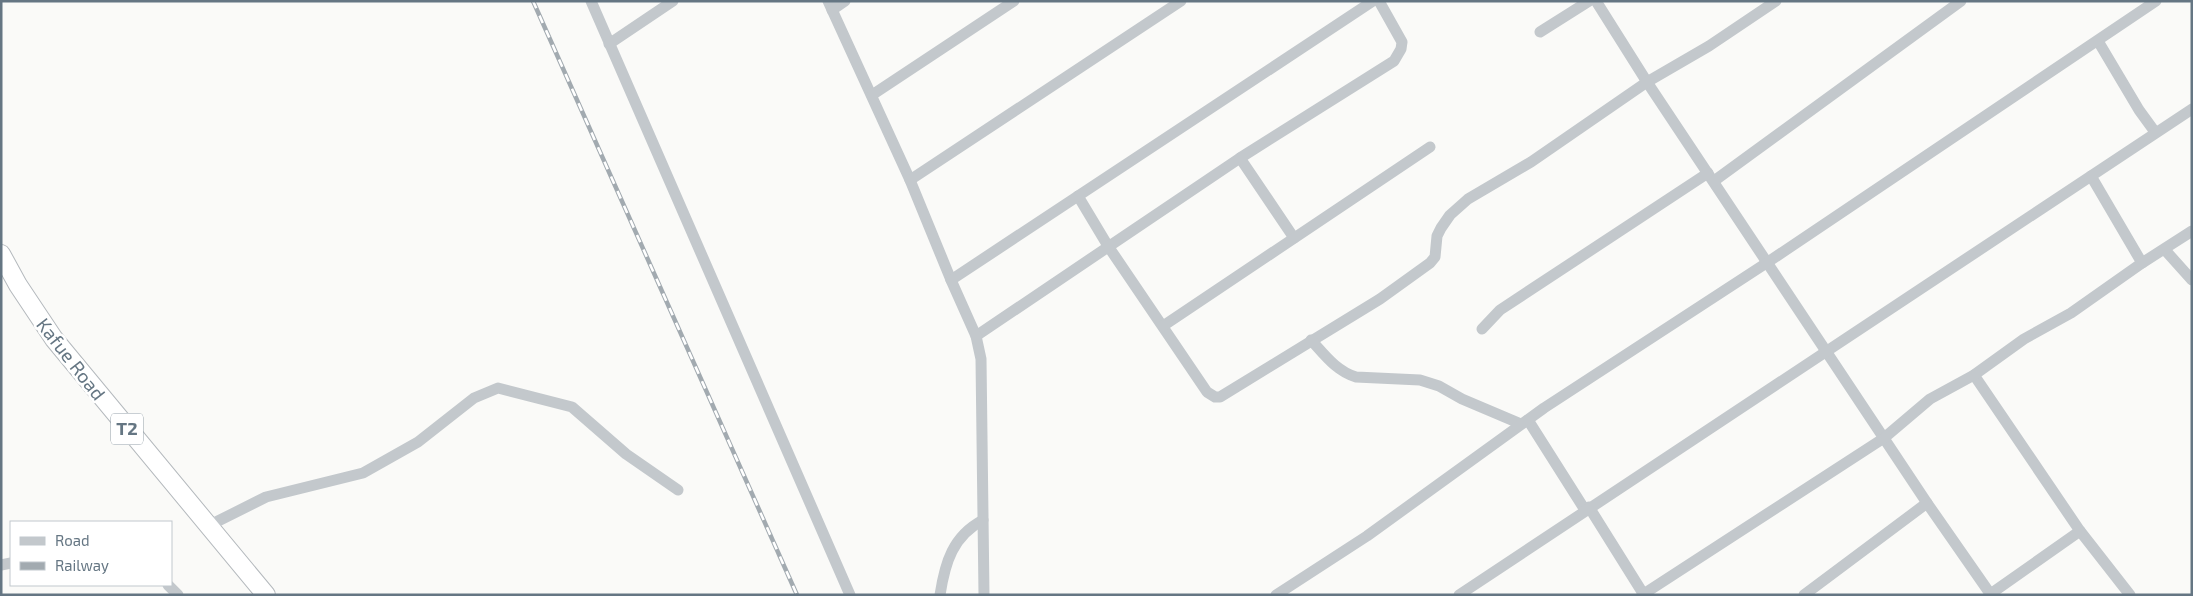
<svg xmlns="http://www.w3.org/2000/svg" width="2193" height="596" viewBox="0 0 2193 596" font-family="'Exo 2',sans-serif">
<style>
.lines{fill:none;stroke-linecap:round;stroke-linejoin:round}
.highway-casing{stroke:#b4b9bd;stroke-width:20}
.minor{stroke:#c3c8cc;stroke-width:11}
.highway{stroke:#fff;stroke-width:18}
.rail-casing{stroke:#a2aab0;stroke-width:4.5}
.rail{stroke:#fff;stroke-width:2.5;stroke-dasharray:8;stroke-linecap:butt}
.labels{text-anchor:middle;stroke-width:5;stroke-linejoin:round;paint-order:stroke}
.shield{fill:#fff;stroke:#939fa8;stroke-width:1}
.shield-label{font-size:18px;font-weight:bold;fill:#657683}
.street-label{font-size:19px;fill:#657683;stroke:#fff}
</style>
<rect width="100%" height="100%" fill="#fafaf8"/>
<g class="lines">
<g class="highway-casing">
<path id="highway" d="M1,254L18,285L54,339L266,595"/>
</g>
<g class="minor">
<path d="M591,1L850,595"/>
<path d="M828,1L910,180L951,280"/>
<path d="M1596,1L1647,82L1927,503L1991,595"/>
<path d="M832,10L845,1"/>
<path d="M1540,32L1589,1"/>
<path d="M2098,41L2139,110L2155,132"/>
<path d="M609,44L673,1"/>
<path d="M872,95L1014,1"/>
<path d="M1240,158L1294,238"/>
<path d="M2091,176L2142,263"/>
<path d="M910,180L1181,1"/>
<path d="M1714,181L1961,1"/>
<path d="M1078,196L1108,246L1207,392L1215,397H1220L1380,299L1430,263L1435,257L1437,236L1441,228L1450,215L1468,199L1531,162L1647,82L1709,46L1776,1"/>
<path d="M2165,250L2192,280"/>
<path d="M1163,326L1430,147"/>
<path d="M1482,329L1500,310L1708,173"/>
<path d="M976,336L1240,158L1394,61L1401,49L1402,42L1379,1"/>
<path d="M1311,340C1324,354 1336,371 1356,377L1420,380L1439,386L1462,399L1521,424"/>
<path d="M1974,375L2080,531L2130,595"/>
<path d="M1528,420L1585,510"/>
<path d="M1589,507L1644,595"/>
<path d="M208,526L266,497L363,473L418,442L474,398L498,388L572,407L626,454L678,490"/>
<path d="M1,565L11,563"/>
<path d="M168,585L178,595"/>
<path d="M940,595C945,562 953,536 983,520"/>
<path d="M984,595L981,359L976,336L951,280L1373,1"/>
<path d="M1276,595L1367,536L1544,408L1768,262L2156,1"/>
<path d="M1459,595L2192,109"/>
<path d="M1642,595L1884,438L1930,399L1974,375L2024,339L2071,313L2142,263L2192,231"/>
<path d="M1804,595L1927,503"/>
<path d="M1989,595L2080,531"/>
</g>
<use href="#highway" class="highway"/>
<g class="rail-casing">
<path id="rail" d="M533,1L797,595"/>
</g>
<use href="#rail" class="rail"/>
</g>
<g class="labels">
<rect class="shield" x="111" y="413.5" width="32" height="31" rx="4"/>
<g class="shield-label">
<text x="127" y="435">T2</text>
</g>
<g class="street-label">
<text transform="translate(71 359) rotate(52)" y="7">Kafue Road</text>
</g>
</g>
<rect width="2193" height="596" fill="none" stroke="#657683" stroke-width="5"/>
<rect x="10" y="521" width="162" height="65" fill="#ffffff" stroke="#c1c8cd"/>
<rect x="20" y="537" width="25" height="8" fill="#c3c8cc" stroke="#c1c8cd"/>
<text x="55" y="546" font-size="15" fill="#657683">Road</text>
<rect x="20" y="562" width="25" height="8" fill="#a2aab0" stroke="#c1c8cd"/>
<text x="55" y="571" font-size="15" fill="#657683">Railway</text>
</svg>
